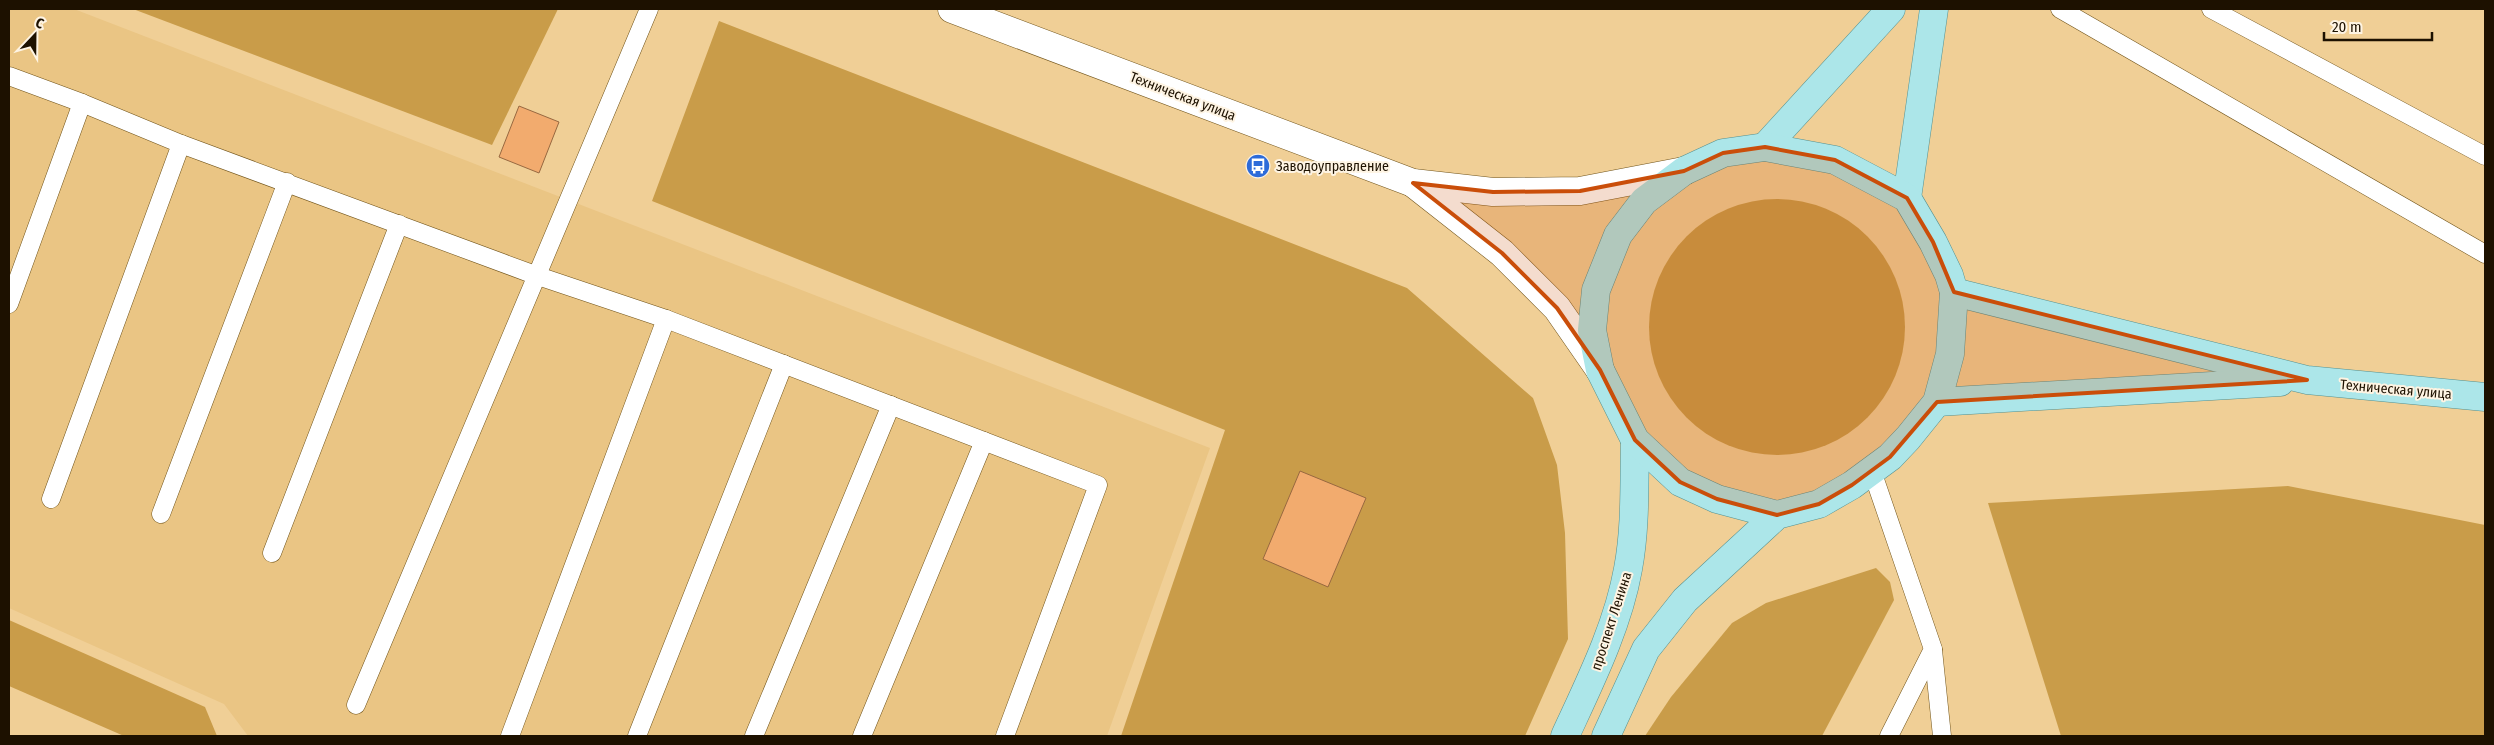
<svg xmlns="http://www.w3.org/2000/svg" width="2494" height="745" viewBox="0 0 2494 745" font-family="'Fira Sans Condensed',sans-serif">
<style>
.built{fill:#eac584}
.green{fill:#c99c49}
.building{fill:#f2ab6e;stroke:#976840}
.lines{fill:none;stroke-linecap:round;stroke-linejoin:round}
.service-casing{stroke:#71541a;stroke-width:19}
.secondary-casing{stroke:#71541a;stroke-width:29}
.primary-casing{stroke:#56908e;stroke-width:29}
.service{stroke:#fff;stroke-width:18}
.secondary{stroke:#fff;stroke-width:28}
.primary{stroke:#ace6e9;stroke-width:28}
.marked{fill:#ca4e0a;fill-opacity:0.2;stroke:#ca4e0a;stroke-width:4;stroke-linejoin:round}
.labels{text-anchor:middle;stroke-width:4;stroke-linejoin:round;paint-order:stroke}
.street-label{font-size:14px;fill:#1d1100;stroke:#fef4e3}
.poi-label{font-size:14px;fill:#1d1100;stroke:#fef4e3;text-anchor:start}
</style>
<rect width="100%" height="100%" fill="#f0cf96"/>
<path class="built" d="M9,9H74L1210,448L1107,736H248L224,704L9,608Z"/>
<g class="green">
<path d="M133,9H558L492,145Z"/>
<path d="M719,21L1407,288L1533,398L1557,465L1565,533L1568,639L1525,736H1121L1225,430L652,201Z"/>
<circle cx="1777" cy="327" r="128"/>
<path d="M2288,486L2485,525V736H2061L1988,503Z"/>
<path d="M1876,568L1890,582L1894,600L1822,736H1645L1671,697L1732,623L1766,603Z"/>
<path d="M9,620L205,707L217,736H124L9,686Z"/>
</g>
<g class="building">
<path d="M519,106L559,122L539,173L499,157Z"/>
<path d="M1300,471L1366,498L1328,587L1263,559Z"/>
</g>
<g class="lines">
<g class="service-casing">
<g id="service">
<path d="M2060,9L2485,254"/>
<path d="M2211,9L2485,156"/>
<path d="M9,76L82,103L181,144L535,275L666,319L1098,485L1005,736"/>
<path d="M9,304L82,103"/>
<path d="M1872,471L1933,649L1889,736"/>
<path d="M51,499L181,144"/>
<path d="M161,514L287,182"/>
<path d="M272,553L399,224"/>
<path d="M1933,650L1942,736"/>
<path d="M356,705L649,9"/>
<path d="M510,736L666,319"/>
<path d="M637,736L784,364"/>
<path d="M754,736L891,405"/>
<path d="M862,736L984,441"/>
</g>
</g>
<g class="secondary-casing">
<g id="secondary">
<path d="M952,9L1413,183L1493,192L1580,191L1684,171"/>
<path d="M1413,183L1502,253L1557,308L1600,370"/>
</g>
</g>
<g class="primary-casing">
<g id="primary">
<path d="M1765,147L1891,9"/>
<path d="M1907,198L1934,9"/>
<path d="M1954,292L2307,380L2485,397"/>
<path d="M1937,402L2280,382"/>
<path d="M1565,736C1589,684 1618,626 1628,569C1636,527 1634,482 1635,440"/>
<path d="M1606,736L1646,649L1685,600L1777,515L1819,504L1852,485L1890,457L1908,438L1937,402L1950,354L1954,292L1949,275L1933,242L1907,198L1835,160L1765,147L1723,153L1684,171L1644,201L1618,235L1596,290L1592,330L1600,370L1635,440L1680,482L1717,499L1777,515"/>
</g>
</g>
<use href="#service" class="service"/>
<use href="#secondary" class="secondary"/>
<use href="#primary" class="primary"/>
</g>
<path class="marked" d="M1765,147L1835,160L1907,198L1933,242L1954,292L2307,380L1937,402L1890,457L1852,485L1819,504L1777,515L1717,499L1680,482L1635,440L1600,370L1557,308L1502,253L1413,183L1493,192L1580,191L1684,171L1723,153Z"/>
<defs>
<g id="bus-disc" transform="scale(1.25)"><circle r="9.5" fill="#2d6bd9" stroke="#fef4e3"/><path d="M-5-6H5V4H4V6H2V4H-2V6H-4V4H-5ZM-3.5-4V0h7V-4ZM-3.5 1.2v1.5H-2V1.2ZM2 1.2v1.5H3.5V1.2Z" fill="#fff"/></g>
</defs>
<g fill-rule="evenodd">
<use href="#bus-disc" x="1258" y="166"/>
</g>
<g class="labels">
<g class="street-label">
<text transform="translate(1183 96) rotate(21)" y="5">Техническая улица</text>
<text transform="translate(2396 389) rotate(5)" y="5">Техническая улица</text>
<text transform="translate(1611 621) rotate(-72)" y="5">проспект Ленина</text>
</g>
<g class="poi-label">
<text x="1276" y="171">Заводоуправление</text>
</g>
</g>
<rect width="2494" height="745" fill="none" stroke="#1d1100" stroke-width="20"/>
<g transform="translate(35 35) rotate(22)" stroke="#fef4e3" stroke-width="4" paint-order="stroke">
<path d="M0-4L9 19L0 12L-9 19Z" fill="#1d1100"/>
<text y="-8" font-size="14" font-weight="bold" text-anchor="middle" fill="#1d1100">С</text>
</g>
<path d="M2324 32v8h108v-8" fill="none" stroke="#1d1100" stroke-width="2.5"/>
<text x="2332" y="32" font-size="15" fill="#1d1100" stroke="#fef4e3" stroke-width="4" paint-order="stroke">20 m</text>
</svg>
